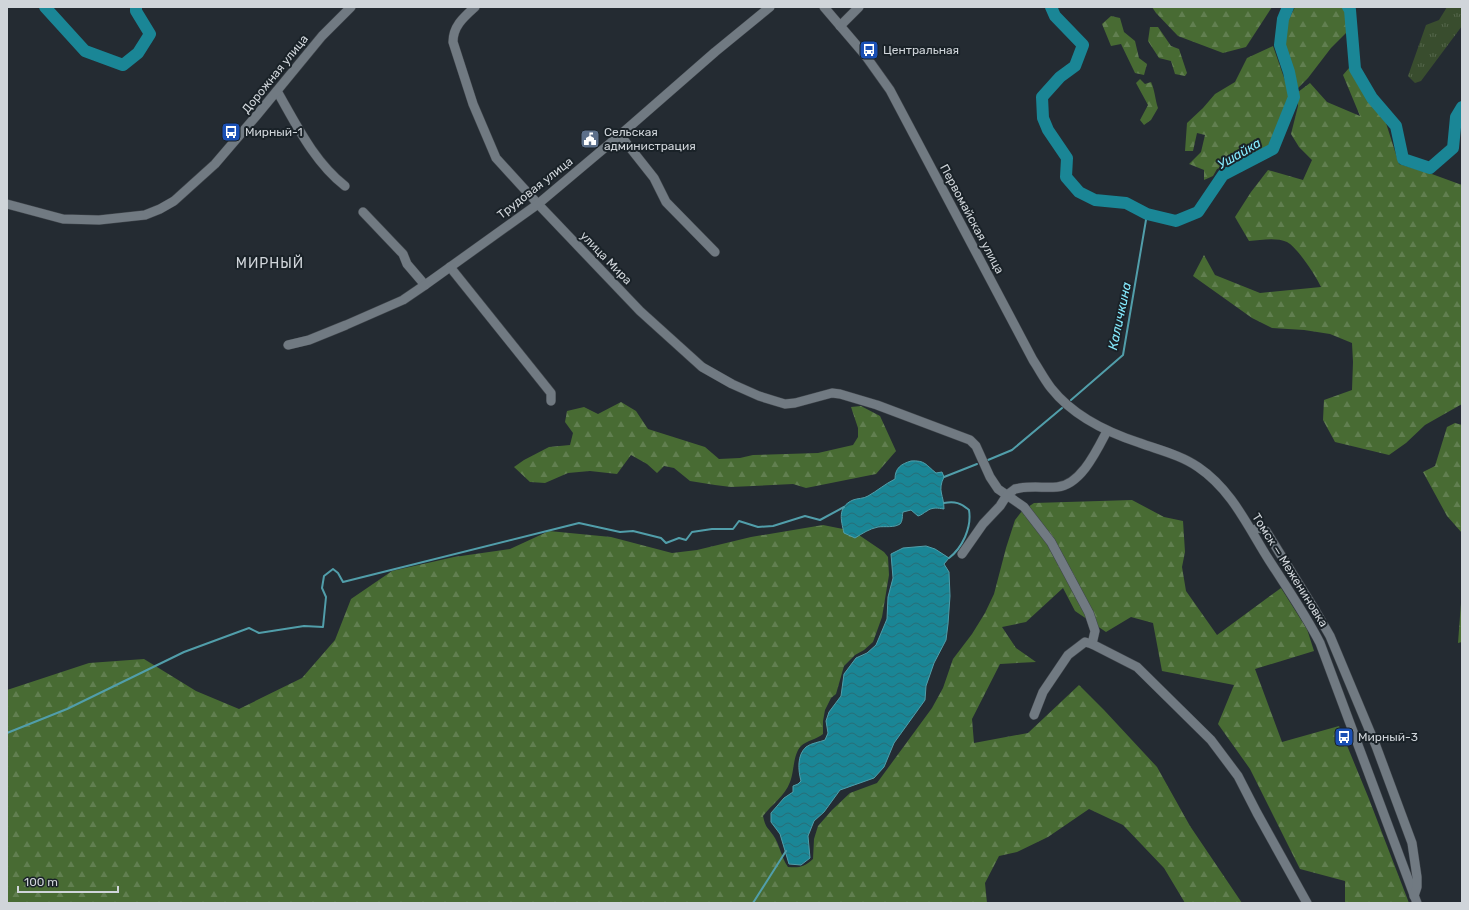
<svg xmlns="http://www.w3.org/2000/svg" width="1469" height="910" viewBox="0 0 1469 910" font-family="Rubik,sans-serif">
<style>
.grass{fill:url(#grass-tufts)}
.forest{fill:url(#forest-firs)}
.water{fill:url(#water-waves);stroke:#519eaa}
.lines{fill:none;stroke-linecap:round;stroke-linejoin:round}
.stream{stroke:#519eaa;stroke-width:2}
.river{stroke:#1a8696;stroke-width:12}
.minor-casing{stroke:#40464c;stroke-width:10}
.minor{stroke:#717a82;stroke-width:9}
.labels{text-anchor:middle;stroke-width:4;stroke-linejoin:round;paint-order:stroke}
.poi-label{font-size:12px;fill:#d0d5da;stroke:#1a2228;text-anchor:start}
.street-label{font-size:12px;fill:#d0d5da;stroke:#1a2228}
.water-label{font-size:13px;font-style:italic;fill:#86ecff;stroke:#1a2228}
.quarter-label{font-size:14px;letter-spacing:1px;fill:#d0d5da;stroke:#1a2228}
</style>
<defs>
<pattern id="grass-tufts" width="24" height="20" patternUnits="userSpaceOnUse"><rect width="24" height="20" fill="#394d2e"/><path d="M3 7l-1-3M5 7V3M7 7l1-3M15 17l-1-3M17 17v-4M19 17l1-3" fill="none" stroke="#55664c"/></pattern>
<pattern id="forest-firs" width="22" height="20" patternUnits="userSpaceOnUse"><rect width="22" height="20" fill="#486b33"/><path d="M5 1l3.5 6h-7zM16 11l3.5 6h-7z" fill="#617f50"/></pattern>
<pattern id="water-waves" width="16" height="10" patternUnits="userSpaceOnUse"><rect width="16" height="10" fill="#1a8696"/><path d="M0 5q4-4 8 0t8 0" fill="none" stroke="#276e78"/></pattern>
</defs>
<rect width="100%" height="100%" fill="#242b32"/>
<path class="grass" d="M1447,7H1462V26L1421,81L1415,83L1408,76L1426,25L1439,20Z"/>
<g class="forest">
<path d="M1152,7H1272L1246,47L1223,53L1178,36L1156,13Z"/>
<path d="M1295,7H1344L1348,13L1347,32L1331,48L1308,78L1298,88L1284,48V29Z"/>
<path d="M1111,16L1120,18L1124,32L1135,41L1139,58L1147,64L1144,75L1135,73L1121,44L1111,46L1102,24Z"/>
<path d="M1150,27H1158L1171,46L1179,49L1187,73L1185,76L1175,74L1171,61L1159,58L1148,41Z"/>
<path d="M1273,46L1290,95L1271,145L1217,169L1213,176L1204,180V170L1189,164L1201,152L1205,135L1197,133L1193,151H1185L1187,123L1203,108L1215,94L1235,82L1247,58Z"/>
<path d="M1349,68L1365,95L1386,123L1399,164L1429,173L1462,185V404L1425,425L1406,443L1389,455L1335,442L1323,420L1324,400L1352,390L1353,362L1352,343L1330,334L1304,330L1272,328L1252,318L1193,276L1204,255L1215,275L1260,293L1321,287C1316,276 1297,247 1287,242C1276,237 1261,240 1249,241L1235,217L1251,192L1268,170L1303,180L1312,160L1299,147L1291,134L1298,106V92L1310,83L1327,102L1360,116L1343,75Z"/>
<path d="M1140,79L1145,84L1151,82C1155,91 1155,99 1158,108L1151,120L1144,125L1140,120L1148,105L1136,83Z"/>
<path d="M621,402L636,411L648,429L705,447L719,459L740,458L753,455L818,453L853,445L858,437V428L851,407L861,406L880,416L896,451L876,474L806,488L793,484L731,487L715,485L690,481L674,468L664,466L657,473L647,464L631,455L617,474L590,471L568,473L545,483L530,482L514,467L524,460L549,447L570,445L573,433L565,422L567,411L584,407L598,414Z"/>
<path d="M1455,423L1462,425V533L1447,516L1423,472L1435,466L1447,427Z"/>
<path d="M1132,500L1164,517L1183,521L1185,552L1182,567L1186,591L1217,635L1281,588L1307,629L1314,651L1255,669L1282,742L1339,726L1369,799L1409,903H1345V881L1300,869L1250,769L1218,724L1234,685L1162,671L1153,623L1131,617L1106,632L1075,611L1063,588L1026,622L1002,627L1016,648L1036,662L1000,664L972,719L974,743L1028,733L1079,685L1104,710L1157,767L1190,826L1242,903H1185L1164,868L1123,825L1089,809L1048,837L1017,852L999,856L985,883L987,903H7V690L89,663L144,659L196,691L239,709L302,678L335,640L351,599L392,571L454,557L510,549L549,531L611,537L672,553L697,550L751,537L823,525L853,531L884,552L888,557L889,575L882,617L873,642L864,650L855,655L844,666L836,694L831,698L825,710L823,721V734C817,739 806,741 801,746C793,754 794,773 790,782C785,796 772,804 763,816C766,829 767,826 773,835C780,845 781,857 788,867C800,868 804,867 813,859L814,839L818,826L832,810L850,793L877,783L932,708L943,688L953,659L972,634L985,613L994,594L1006,548L1015,520L1022,511L1034,503Z"/>
<path d="M1462,590V642L1458,643Z"/>
</g>
<g class="water">
<path d="M911,461C925,460 926,465 936,473L942,472L944,477C937,491 944,495 944,509C938,508 932,507 927,511C923,513 922,515 918,516L911,510L903,512C902,515 903,521 900,524C894,528 885,526 878,527C869,529 863,533 855,538L844,533C841,520 837,507 853,500C858,498 863,499 868,496C877,491 885,484 895,479C895,468 901,464 911,461Z"/>
<path d="M926,546L935,549L949,558L944,564L949,572L950,596L948,624L946,640L934,663L926,686L925,700L894,743L884,767L874,778L840,790L824,812L814,821L808,836L810,858L801,865L789,864L780,834L771,822V813L784,798L793,792V786L798,784L801,781C798,770 797,755 806,747C811,743 820,742 825,740L828,733L826,721L829,712L841,696L844,674L856,658L867,653L876,645L887,619L888,597L893,578L891,554L903,548Z"/>
</g>
<g class="lines">
<g class="stream">
<path d="M1071,400L1123,355L1147,214"/>
<path d="M988,460L1012,450L1062,408"/>
<path d="M944,477L977,464"/>
<path d="M944,503C955,501 961,503 969,510C972,528 962,548 949,558"/>
<path d="M7,733L67,709L184,652L249,628L259,633L304,626L323,627L326,597L322,588L324,576L333,569L338,573L343,582L579,523L620,532L633,531L661,538L666,543L679,538L686,540L692,532L712,529H733L739,521L758,527L773,526L805,516L820,520L844,507"/>
<path d="M753,903L786,851"/>
</g>
<g class="river">
<path d="M45,7L85,51L123,65L138,53L150,34L136,11V7"/>
<path d="M1051,7L1055,16L1083,45L1075,66L1060,77L1042,97L1043,118L1048,130L1067,158L1066,177L1079,192L1095,200L1126,203L1147,214L1176,221L1198,212L1223,175L1273,149L1294,97L1289,72L1280,45L1283,19L1288,7"/>
<path d="M1348,7L1350,10L1355,69L1372,98L1396,126L1403,159L1430,168L1453,148L1456,117L1462,107"/>
</g>
<g class="minor-casing">
<g id="minor">
<path d="M475,7C464,17 453,26 453,42L473,104L496,158L538,204L640,311L702,367L732,384L759,396L775,401L785,404L795,403L832,393L840,394L877,405L970,440L976,446L990,477L998,489L1024,507L1051,542L1089,613L1095,631L1092,644"/>
<path d="M824,7L865,55L890,90L1033,360C1039,369 1044,379 1051,388C1073,416 1106,432 1140,443C1159,450 1181,455 1198,467C1232,490 1248,527 1269,560C1287,588 1305,614 1320,643L1417,903"/>
<path d="M840,26L859,7"/>
<path d="M277,91C296,124 314,162 345,186"/>
<path d="M620,135L654,178L666,202L715,252"/>
<path d="M7,204L63,219L99,220L145,215L160,209L174,201L215,164L257,115L322,36L351,7"/>
<path d="M363,212L403,254L407,264L425,285"/>
<path d="M450,267L551,393V401"/>
<path d="M288,345L309,340L346,325L403,300L425,285L538,204L620,135L715,52L770,7"/>
<path d="M1252,530L1260,528L1266,531L1315,610L1330,636L1376,746L1412,843L1417,877V887L1414,896"/>
<path d="M962,554L983,524L1000,506L1007,495L1015,489L1020,488C1033,486 1045,488 1057,487C1081,485 1097,450 1107,431"/>
<path d="M1034,715L1043,692L1068,655L1085,642L1092,644L1137,667L1211,740L1238,776L1257,813L1307,903"/>
</g>
</g>
<use href="#minor" class="minor"/>
</g>
<defs>
<g id="bus-square" transform="scale(1)"><rect x="-9" y="-9" width="18" height="18" rx="4" fill="#1a4fb4" stroke="#1a2228"/><path d="M-5-6H5V4H4V6H2V4H-2V6H-4V4H-5ZM-3.5-4V0h7V-4ZM-3.5 1.2v1.5H-2V1.2ZM2 1.2v1.5H3.5V1.2Z" fill="#fff"/></g>
<g id="civic-square" transform="scale(1)"><rect x="-9" y="-9" width="18" height="18" rx="4" fill="#5c6f8a" stroke="#1a2228"/><path d="M-.6-6.5H3V-4.5H.6V-3L4-1V1h2V6H-6V1h2V-1L-.6-3ZM-1.2 2.5V6h2.4V2.5Z" fill="#fff"/></g>
</defs>
<g fill-rule="evenodd">
<use href="#bus-square" x="869" y="50"/>
<use href="#bus-square" x="231" y="132"/>
<use href="#civic-square" x="590" y="139"/>
<use href="#bus-square" x="1344" y="737"/>
</g>
<g class="labels">
<g class="poi-label">
<text x="883" y="54">Центральная</text>
<text x="245" y="136">Мирный-1</text>
<text x="604" y="136">Сельская<tspan x="604" dy="14">администрация</tspan></text>
<text x="1358" y="741">Мирный-3</text>
</g>
<g class="street-label">
<text transform="translate(275 74) rotate(-51)" y="4">Дорожная улица</text>
<text transform="translate(535 188) rotate(-38)" y="4">Трудовая улица</text>
<text transform="translate(972 219) rotate(62)" y="4">Первомайская улица</text>
<text transform="translate(606 258) rotate(46)" y="4">улица Мира</text>
<text transform="translate(1290 570) rotate(58)" y="4">Томск — Межениновка</text>
</g>
<g class="water-label">
<text transform="translate(1239 153) rotate(-30)" y="5">Ушайка</text>
<text transform="translate(1119 316) rotate(-78)" y="5">Каличкина</text>
</g>
<g class="quarter-label">
<text x="270" y="268">МИРНЫЙ</text>
</g>
</g>
<rect width="1469" height="910" fill="none" stroke="#d0d5da" stroke-width="16"/>
<path d="M18 886v6h100v-6" fill="none" stroke="#d0d5da" stroke-width="2"/>
<text x="24" y="886" font-size="12" fill="#d0d5da" stroke="#1a2228" stroke-width="3" paint-order="stroke">100 m</text>
</svg>
